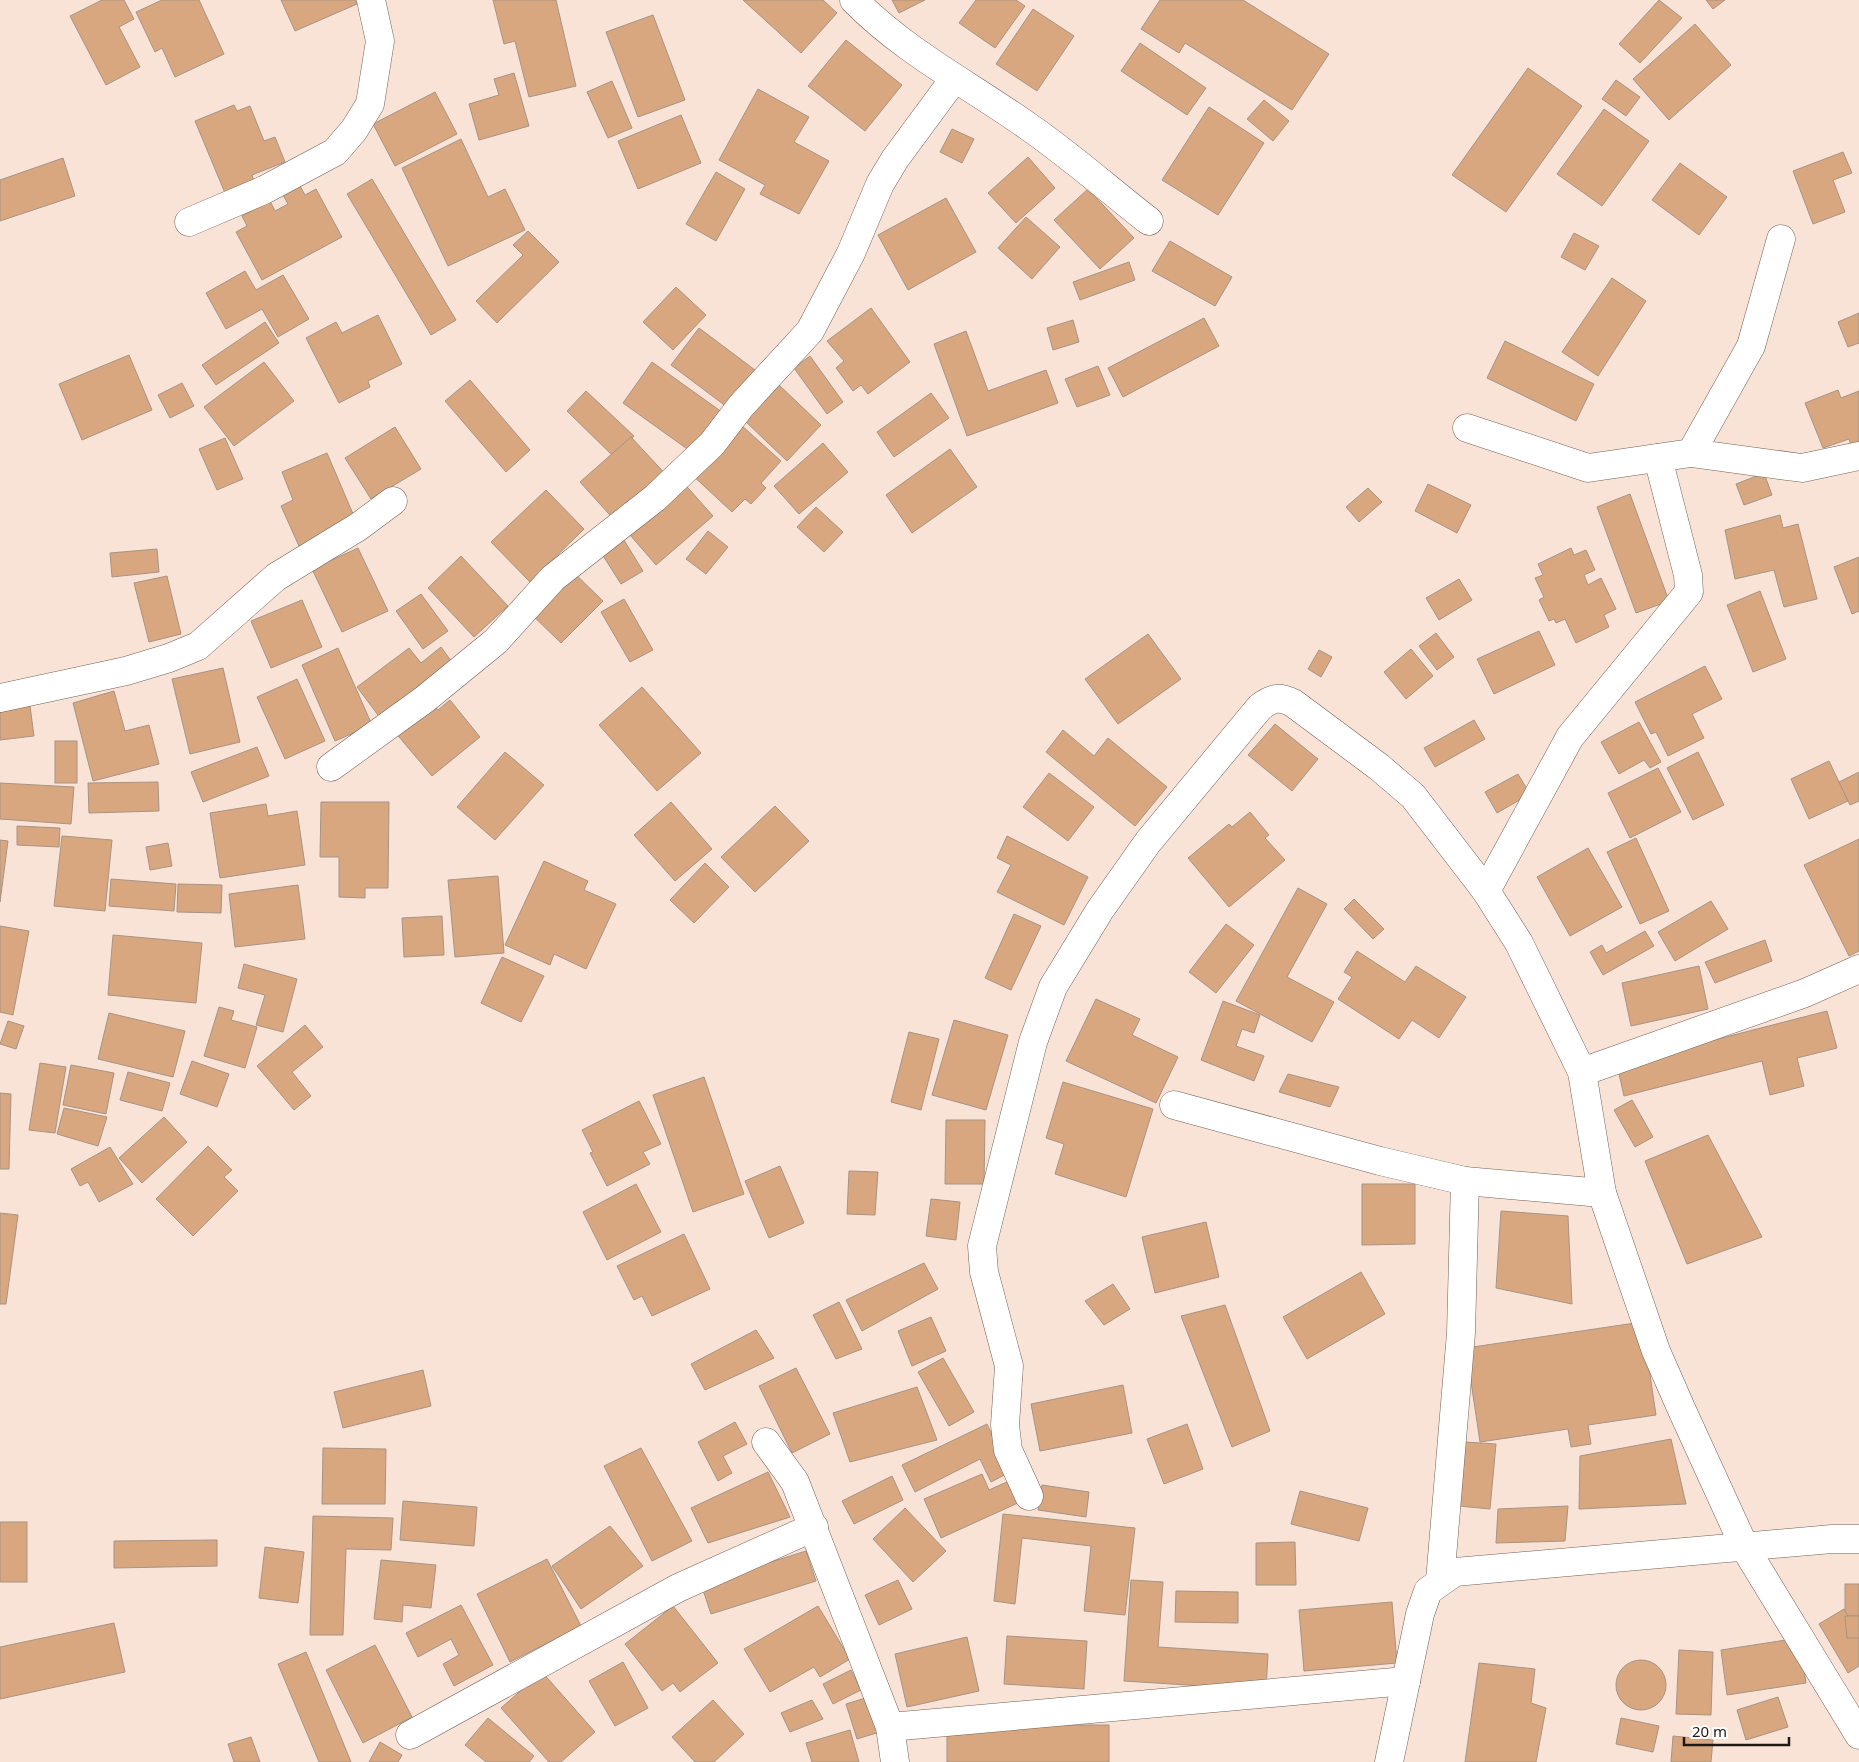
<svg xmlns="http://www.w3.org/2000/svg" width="1859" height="1762" viewBox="0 0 1859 1762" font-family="'Noto Sans',sans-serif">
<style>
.building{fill:#d8a77f;stroke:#a69486}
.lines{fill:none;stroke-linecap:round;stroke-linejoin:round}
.minor-casing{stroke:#736056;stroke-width:29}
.minor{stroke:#fff;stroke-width:28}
</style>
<rect width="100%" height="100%" fill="#f9e3d7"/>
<g class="building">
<path d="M102,0H124L134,19L119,27L140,67L106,85L70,16Z"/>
<path d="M162,0H199L224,54L175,77L162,48L155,52L136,12Z"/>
<path d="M281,0H355L357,4L295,31Z"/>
<path d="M493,0H556L576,86L529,97L515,41L504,44Z"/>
<path d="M743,0H823L837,13L801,53Z"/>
<path d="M892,0H925L899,13Z"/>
<path d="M976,0H1016L1025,6L995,48L959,23Z"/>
<path d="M1160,0H1243L1329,54L1292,110L1185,43L1179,53L1141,29Z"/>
<path d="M1659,0L1682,18L1640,63L1619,44Z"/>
<path d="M1706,0H1725L1713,9Z"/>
<path d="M1033,9L1074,36L1037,91L996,64Z"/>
<path d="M653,15L685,100L638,117L606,32Z"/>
<path d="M1695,24L1731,65L1669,120L1633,79Z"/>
<path d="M846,40L902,85L865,131L808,86Z"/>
<path d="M1140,43L1206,88L1187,115L1121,71Z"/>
<path d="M1528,68L1582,106L1506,212L1452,175Z"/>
<path d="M514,73L529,126L479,140L469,104L499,95L494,79Z"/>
<path d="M1616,80L1640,97L1626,116L1602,99Z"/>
<path d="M612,81L632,128L608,138L587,92Z"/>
<path d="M758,89L809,117L794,142L829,161L799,214L760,194L765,185L719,160Z"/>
<path d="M435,92L457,134L395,166L373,124Z"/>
<path d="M1264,100L1289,121L1273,141L1247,119Z"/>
<path d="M234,105L237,111L250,106L264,141L275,137L285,162L252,175L254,181L225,193L195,121Z"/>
<path d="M1209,107L1264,143L1218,215L1162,180Z"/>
<path d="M1604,109L1649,141L1602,206L1557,174Z"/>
<path d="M681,115L701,163L638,189L618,141Z"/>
<path d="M952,129L974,139L962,163L940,152Z"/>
<path d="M461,139L488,197L505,189L525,230L448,266L402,168Z"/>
<path d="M1843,152L1852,173L1833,180L1845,212L1813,224L1793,171Z"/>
<path d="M1028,157L1055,188L1016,223L988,193Z"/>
<path d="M63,158L75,196L0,221V180Z"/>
<path d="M1680,163L1727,197L1699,235L1652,200Z"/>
<path d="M716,172L745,189L716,241L686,224Z"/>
<path d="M372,179L456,320L431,335L347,194Z"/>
<path d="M300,186L305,195L316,189L342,237L262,280L236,232L247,226L242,216L270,201L275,211L288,204L283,195Z"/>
<path d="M1088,189L1134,238L1100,269L1054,220Z"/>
<path d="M946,198L976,252L908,290L878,235Z"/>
<path d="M1026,217L1060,247L1032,279L998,248Z"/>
<path d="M528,231L559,262L497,323L476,301L523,255L513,245Z"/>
<path d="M1574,233L1599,246L1585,270L1561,257Z"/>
<path d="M1170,241L1232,277L1215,306L1152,271Z"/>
<path d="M1129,262L1135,280L1080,300L1073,282Z"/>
<path d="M245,271L256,290L283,275L309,319L278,337L262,309L226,329L206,293Z"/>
<path d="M1612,278L1646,301L1598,376L1562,352Z"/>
<path d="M676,287L706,315L673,350L643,322Z"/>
<path d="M871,308L910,362L868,394L861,385L853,391L836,368L844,361L827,341Z"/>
<path d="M1859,313V343L1848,347L1838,322Z"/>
<path d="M378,315L402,364L368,381L370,387L339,403L306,338L336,322L342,333Z"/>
<path d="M1204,318L1219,346L1123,397L1108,368Z"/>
<path d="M1073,320L1079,342L1053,350L1047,328Z"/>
<path d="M265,322L279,343L216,385L202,365Z"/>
<path d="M699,328L755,370L727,407L671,365Z"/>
<path d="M966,331L988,391L1046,370L1058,403L967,436L934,344Z"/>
<path d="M1505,341L1594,384L1576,421L1487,378Z"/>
<path d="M129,355L152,410L82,440L59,384Z"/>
<path d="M810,356L843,402L827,414L794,368Z"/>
<path d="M264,362L294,401L234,446L204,407Z"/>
<path d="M652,362L726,415L697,456L623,403Z"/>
<path d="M1098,366L1110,395L1077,407L1065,379Z"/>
<path d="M470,380L530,450L506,472L445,401Z"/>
<path d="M182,383L194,406L170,418L158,395Z"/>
<path d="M779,385L821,425L787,461L745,421Z"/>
<path d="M1838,390L1841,398L1859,391V445L1852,448L1849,439L1823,448L1805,403Z"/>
<path d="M586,391L634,436L614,457L567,411Z"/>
<path d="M931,393L949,418L894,457L877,432Z"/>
<path d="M741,425L781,461L761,483L766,488L751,504L745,499L732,512L690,473Z"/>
<path d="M395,427L421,469L371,499L345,458Z"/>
<path d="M631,437L670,479L618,524L580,482Z"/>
<path d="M225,438L243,479L217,490L199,449Z"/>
<path d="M823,443L848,472L799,514L774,486Z"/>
<path d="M950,449L977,487L912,533L886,495Z"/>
<path d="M327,453L356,521L299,546L281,506L293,500L282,472Z"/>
<path d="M1764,473L1772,495L1744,505L1736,484Z"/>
<path d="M681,480L713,516L656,565L624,528Z"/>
<path d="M1428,484L1471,505L1457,533L1415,511Z"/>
<path d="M1368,488L1382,502L1359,522L1346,507Z"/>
<path d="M546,490L584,529L530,582L491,542Z"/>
<path d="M1630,494L1669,601L1636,613L1597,507Z"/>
<path d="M816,507L843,532L824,552L797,527Z"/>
<path d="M1780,515L1783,528L1798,524L1817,599L1784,607L1774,570L1735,579L1725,530Z"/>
<path d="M708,531L728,547L706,574L686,559Z"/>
<path d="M622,537L643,571L621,584L600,551Z"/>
<path d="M358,548L388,611L342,632L312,569Z"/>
<path d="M1571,548L1574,555L1586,550L1595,570L1584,575L1588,585L1601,578L1616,609L1604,615L1609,627L1576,643L1565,619L1556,623L1554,619L1549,621L1539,600L1544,597L1535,578L1543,575L1538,564Z"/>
<path d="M157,549L159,572L112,577L110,553Z"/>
<path d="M461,556L508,606L474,637L428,588Z"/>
<path d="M1859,557V611L1852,614L1834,567Z"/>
<path d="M568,567L603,601L561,643L526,609Z"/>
<path d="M167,576L181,634L149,642L134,583Z"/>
<path d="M1459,579L1472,600L1439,620L1426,598Z"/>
<path d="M1760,591L1786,659L1753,672L1727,605Z"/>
<path d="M421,594L448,631L423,649L396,611Z"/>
<path d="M624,599L653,650L630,662L601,612Z"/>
<path d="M302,600L322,647L271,668L251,621Z"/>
<path d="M1539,631L1555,665L1494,694L1477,659Z"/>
<path d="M1436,633L1454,657L1437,670L1419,646Z"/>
<path d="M1148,634L1181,679L1118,724L1085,679Z"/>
<path d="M441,647L457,669L384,723L357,687L409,648L421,663Z"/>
<path d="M338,648L372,725L335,741L302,665Z"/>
<path d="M1411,649L1433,676L1406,699L1384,672Z"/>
<path d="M1319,650L1332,657L1321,677L1308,669Z"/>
<path d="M1705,666L1722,699L1692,714L1704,738L1668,756L1656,732L1651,734L1635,702Z"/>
<path d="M223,668L240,742L190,754L172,679Z"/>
<path d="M297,679L325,741L285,759L257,697Z"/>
<path d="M642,687L701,753L657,791L599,725Z"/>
<path d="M114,691L125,731L149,725L159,764L93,781L73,703Z"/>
<path d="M450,700L480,737L432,776L394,731L430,701L438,710Z"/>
<path d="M30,706L34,736L0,740V709Z"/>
<path d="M1474,720L1485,739L1435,767L1424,748Z"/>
<path d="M1639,722L1661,762L1650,768L1644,760L1619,774L1601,742Z"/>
<path d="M1275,724L1318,759L1292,791L1248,755Z"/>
<path d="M1063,730L1094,756L1108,738L1167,787L1135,826L1046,752Z"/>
<rect x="55" y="741" width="22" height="42"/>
<path d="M257,747L269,776L203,802L191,772Z"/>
<path d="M505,752L544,785L495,840L457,807Z"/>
<path d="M1698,752L1724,805L1693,820L1667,768Z"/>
<path d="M1829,761L1848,801L1809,819L1791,779Z"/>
<path d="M1658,768L1681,812L1630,838L1608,793Z"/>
<path d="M1859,772V801L1850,805L1839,782Z"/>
<path d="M1049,773L1094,807L1068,841L1023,807Z"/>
<path d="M1518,774L1530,794L1497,813L1485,792Z"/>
<path d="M158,782L159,811L89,813L88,783Z"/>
<path d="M0,783L74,787L71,824L0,819Z"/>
<path d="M321,802H389L388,888H365V898L339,897V857H320Z"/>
<path d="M671,802L712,849L675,881L634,835Z"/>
<path d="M266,804L268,816L297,811L305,865L220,878L210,813Z"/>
<path d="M775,806L809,841L755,892L721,857Z"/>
<path d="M1250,812L1269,835L1265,838L1285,860L1229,907L1188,858L1229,824L1232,827Z"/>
<path d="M17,826L60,828L59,847L17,845Z"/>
<path d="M62,836L112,840L105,911L54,906Z"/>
<path d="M1007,836L1088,877L1064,925L997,892L1011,865L997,858Z"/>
<path d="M1636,838L1669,911L1640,924L1607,852Z"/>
<path d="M1859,839V951L1849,956L1804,865Z"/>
<path d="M0,840L8,841L0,902Z"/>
<path d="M168,843L172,866L150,870L146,847Z"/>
<path d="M1588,848L1622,907L1570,936L1537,877Z"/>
<path d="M544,861L588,881L584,890L616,904L586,969L554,954L550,965L505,945Z"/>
<path d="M705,863L729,887L694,923L670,900Z"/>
<path d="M498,876L504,953L455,957L448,880Z"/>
<path d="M111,879L176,884L174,911L109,906Z"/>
<path d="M178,884L222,885L221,913L177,912Z"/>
<path d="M298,885L305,939L235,947L229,894Z"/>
<path d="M1298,888L1327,904L1287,977L1334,1002L1312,1042L1236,1001Z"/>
<path d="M1354,899L1384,929L1373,939L1344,909Z"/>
<path d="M1711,901L1728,929L1675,961L1658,932Z"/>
<path d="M1014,914L1041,926L1011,990L985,978Z"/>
<path d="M442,916L444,955L404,957L402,918Z"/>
<path d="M1226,924L1254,945L1216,993L1189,972Z"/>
<path d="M0,926L29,931L13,1015L0,1012Z"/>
<path d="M1645,931L1654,946L1603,975L1590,952L1602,945L1606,953Z"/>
<path d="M113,935L202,943L196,1003L108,995Z"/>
<path d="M1765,940L1772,961L1715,983L1705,962Z"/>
<path d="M1357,951L1405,982L1416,966L1466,997L1439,1038L1412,1020L1399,1039L1338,999L1352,977L1344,972Z"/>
<path d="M502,957L544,976L521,1022L481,1003Z"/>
<path d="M244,964L297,979L283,1032L256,1025L265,995L238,988Z"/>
<path d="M1699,966L1708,1009L1631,1026L1622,983Z"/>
<path d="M1096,999L1140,1019L1132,1035L1178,1057L1156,1103L1066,1061Z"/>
<path d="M1223,1001L1260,1015L1254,1033L1242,1029L1236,1046L1264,1056L1254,1081L1201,1060Z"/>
<path d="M219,1007L234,1011L231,1020L257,1027L245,1068L204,1056Z"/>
<path d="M1827,1011L1837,1048L1797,1058L1804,1086L1770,1095L1762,1061L1624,1096L1617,1065Z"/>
<path d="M109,1013L185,1031L173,1077L98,1059Z"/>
<path d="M954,1020L1008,1035L986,1110L932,1095Z"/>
<path d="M8,1021L24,1026L16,1049L0,1044Z"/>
<path d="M305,1025L323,1047L292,1072L311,1096L294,1110L257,1066Z"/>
<path d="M909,1032L939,1039L921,1110L891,1102Z"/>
<path d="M192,1061L229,1074L217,1107L180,1094Z"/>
<path d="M40,1063L66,1067L55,1133L29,1130Z"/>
<path d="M71,1065L114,1073L106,1114L63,1105Z"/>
<path d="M128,1072L170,1083L162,1111L120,1100Z"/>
<path d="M1288,1074L1339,1087L1330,1107L1279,1092Z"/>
<path d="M704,1077L744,1194L693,1212L653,1095Z"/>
<path d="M1063,1082L1153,1109L1126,1197L1055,1174L1064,1144L1046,1138Z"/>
<path d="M0,1093L11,1094L9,1169H0Z"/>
<path d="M1632,1100L1653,1137L1635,1147L1614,1110Z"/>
<path d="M639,1101L661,1144L643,1152L650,1164L607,1186L590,1153L593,1152L582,1130Z"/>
<path d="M64,1108L107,1117L98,1146L57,1134Z"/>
<path d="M164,1117L187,1142L142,1183L119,1158Z"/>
<path d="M946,1120H985L984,1184H945Z"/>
<path d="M1708,1135L1762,1237L1687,1264L1645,1161Z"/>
<path d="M208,1146L232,1170L224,1177L238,1191L193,1236L156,1199Z"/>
<path d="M110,1147L133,1184L99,1202L88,1182L80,1186L71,1169Z"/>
<path d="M780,1166L804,1223L769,1238L745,1181Z"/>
<path d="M849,1171L878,1172L875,1215L847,1214Z"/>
<path d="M636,1184L661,1232L607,1260L583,1212Z"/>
<path d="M1362,1184H1415V1244L1362,1245Z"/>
<path d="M931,1199L960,1202L956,1240L926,1236Z"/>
<path d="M1501,1211L1568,1216L1572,1304L1496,1288Z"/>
<path d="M0,1213L18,1215L6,1304H0Z"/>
<path d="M1206,1222L1219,1277L1155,1293L1142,1237Z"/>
<path d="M684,1234L710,1289L652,1316L642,1296L634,1300L617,1266Z"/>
<path d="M924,1263L938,1289L862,1331L846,1300Z"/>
<path d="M1361,1272L1385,1314L1307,1359L1283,1317Z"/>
<path d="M1113,1284L1130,1309L1104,1325L1085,1301Z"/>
<path d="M839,1302L862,1349L836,1359L813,1315Z"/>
<path d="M1225,1305L1270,1431L1232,1447L1181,1316Z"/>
<path d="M931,1317L946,1351L912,1366L898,1331Z"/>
<path d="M1642,1322L1656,1415L1588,1425L1591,1444L1571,1447L1568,1429L1480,1442L1466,1348Z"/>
<path d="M756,1330L774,1358L705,1390L691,1364Z"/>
<path d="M943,1358L974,1412L949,1426L918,1372Z"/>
<path d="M796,1368L830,1434L792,1453L759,1386Z"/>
<path d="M423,1370L431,1406L343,1428L334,1392Z"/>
<path d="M1123,1385L1132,1433L1040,1451L1031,1404Z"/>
<path d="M917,1387L937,1440L850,1462L833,1413Z"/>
<path d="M735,1422L747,1444L723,1456L732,1473L718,1481L698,1442Z"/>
<path d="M987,1424L1010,1472L991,1482L980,1459L915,1492L902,1465Z"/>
<path d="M1187,1424L1203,1469L1164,1484L1147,1439Z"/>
<path d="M1671,1439L1686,1504L1579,1509L1580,1456Z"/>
<path d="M1465,1442L1496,1444L1490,1509L1459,1506Z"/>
<path d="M323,1448L386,1449L385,1504H322Z"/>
<path d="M641,1448L692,1541L652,1561L604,1466Z"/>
<path d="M768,1472L790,1517L708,1543L691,1508Z"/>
<path d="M982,1474L989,1490L1009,1481L1020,1502L941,1538L924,1499Z"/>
<path d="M892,1476L903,1500L854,1524L842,1501Z"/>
<path d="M1042,1485L1089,1492L1086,1517L1038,1510Z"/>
<path d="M1300,1491L1368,1508L1359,1541L1291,1524Z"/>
<path d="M403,1501L477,1507L474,1546L400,1540Z"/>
<path d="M1568,1506L1565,1541L1496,1543L1498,1509Z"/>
<path d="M905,1508L946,1551L913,1582L873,1539Z"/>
<path d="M1003,1514L1135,1528L1125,1615L1084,1611L1091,1546L1022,1538L1015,1604L994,1601Z"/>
<path d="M313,1516L393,1518L391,1550L346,1549L343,1635H310Z"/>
<rect x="0" y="1522" width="27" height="60"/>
<path d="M610,1526L643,1566L581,1609L552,1566Z"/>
<path d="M217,1540V1566L114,1568V1541Z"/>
<path d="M1295,1542L1296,1585H1256V1543Z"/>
<path d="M265,1547L304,1552L298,1603L259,1598Z"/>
<path d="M806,1551L816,1581L711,1614L701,1584Z"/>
<path d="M547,1559L581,1626L510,1662L477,1594Z"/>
<path d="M381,1560L436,1565L431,1608L403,1605L402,1622L374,1619Z"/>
<path d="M898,1580L912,1609L879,1625L865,1595Z"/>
<path d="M1131,1580L1163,1582L1158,1647L1268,1654L1266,1690L1124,1681Z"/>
<rect x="1845" y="1584" width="14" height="32"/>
<path d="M1176,1591L1238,1592V1623L1175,1622Z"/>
<path d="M1392,1602L1397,1663L1304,1671L1299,1610Z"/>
<path d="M461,1605L493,1665L454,1686L443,1664L459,1655L451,1639L418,1657L406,1633Z"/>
<path d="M673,1606L718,1663L680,1692L673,1683L662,1691L625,1644Z"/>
<path d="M818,1606L850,1659L820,1677L814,1667L770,1692L744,1649Z"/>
<path d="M1844,1609L1859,1636V1666L1848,1673L1819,1624Z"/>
<path d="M1845,1616H1859V1638H1847Z"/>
<path d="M114,1623L125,1672L0,1699V1647Z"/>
<path d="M1007,1636L1087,1641L1084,1689L1004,1684Z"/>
<path d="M967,1637L979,1691L907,1707L895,1654Z"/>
<path d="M1799,1638L1806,1683L1727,1695L1721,1650Z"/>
<path d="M375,1645L412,1717L363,1743L326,1670Z"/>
<path d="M1679,1650L1713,1652L1711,1715L1676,1714Z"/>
<path d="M306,1652L351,1762H319L278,1664Z"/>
<circle cx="1641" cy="1685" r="25"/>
<path d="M623,1662L648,1708L615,1726L589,1681Z"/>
<path d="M1479,1663L1535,1669L1531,1703L1546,1708L1536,1762H1465Z"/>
<path d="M851,1670L861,1690L833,1704L823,1684Z"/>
<path d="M542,1672L595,1732L561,1762H549L501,1708Z"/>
<path d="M872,1696L883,1731L857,1739L846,1704Z"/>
<path d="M1778,1697L1788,1727L1746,1740L1737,1710Z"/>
<path d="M713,1700L744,1734L714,1762H695L672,1737Z"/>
<path d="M812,1700L823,1719L790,1732L781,1713Z"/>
<path d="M488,1718L534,1756L529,1762H486L465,1745Z"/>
<path d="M1621,1718L1659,1726L1653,1752L1616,1744Z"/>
<rect x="947" y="1725" width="162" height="37"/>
<path d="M850,1730L859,1762H812L806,1743Z"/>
<path d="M1673,1736L1713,1740L1711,1762H1671Z"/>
<path d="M251,1737L260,1762H234L228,1744Z"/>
<path d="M380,1742L402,1755L398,1762H369Z"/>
</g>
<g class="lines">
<g class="minor-casing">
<g id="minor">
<path d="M854,0C905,52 970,85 1029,127C1071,156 1109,190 1149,221"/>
<path d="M189,222L264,190L335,152L354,130L370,104L380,41L371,0"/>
<path d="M1467,428L1588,468L1691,453L1802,468L1859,456"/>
<path d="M1691,453L1751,346L1781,239"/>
<path d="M0,698L126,671L169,658L198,646L276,577L358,527L393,501"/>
<path d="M331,767L425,699L496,641L553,578L655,498L712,444L741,406L810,331L851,253L880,184L895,159L954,79"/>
<path d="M1486,891L1570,737L1689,592L1688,575L1658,458"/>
<path d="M1582,1072L1805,993L1859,969"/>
<path d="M1174,1105L1380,1161L1465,1181L1602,1193"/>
<path d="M766,1442L795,1482L890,1727L895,1762"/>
<path d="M1029,1496L1008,1450L1005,1425L1009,1366L984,1272L982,1246L1033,1042L1053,987L1100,910L1148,842L1260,707C1272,698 1279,696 1293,703L1379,767L1413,796L1486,891L1519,943L1582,1072L1602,1193L1656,1351L1681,1408L1745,1548L1859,1735"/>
<path d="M1440,1581L1461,1333L1465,1181"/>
<path d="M890,1727L1406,1681"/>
<path d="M410,1735L678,1588L814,1527"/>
<path d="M1389,1762L1420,1614L1428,1591L1455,1572L1832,1539H1859"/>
</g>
</g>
<use href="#minor" class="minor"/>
</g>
<path d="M1684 1737v8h105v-8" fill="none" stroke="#201814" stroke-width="2.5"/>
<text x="1692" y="1737" font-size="15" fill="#201814" stroke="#ffffff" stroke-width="4" paint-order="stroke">20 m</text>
</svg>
